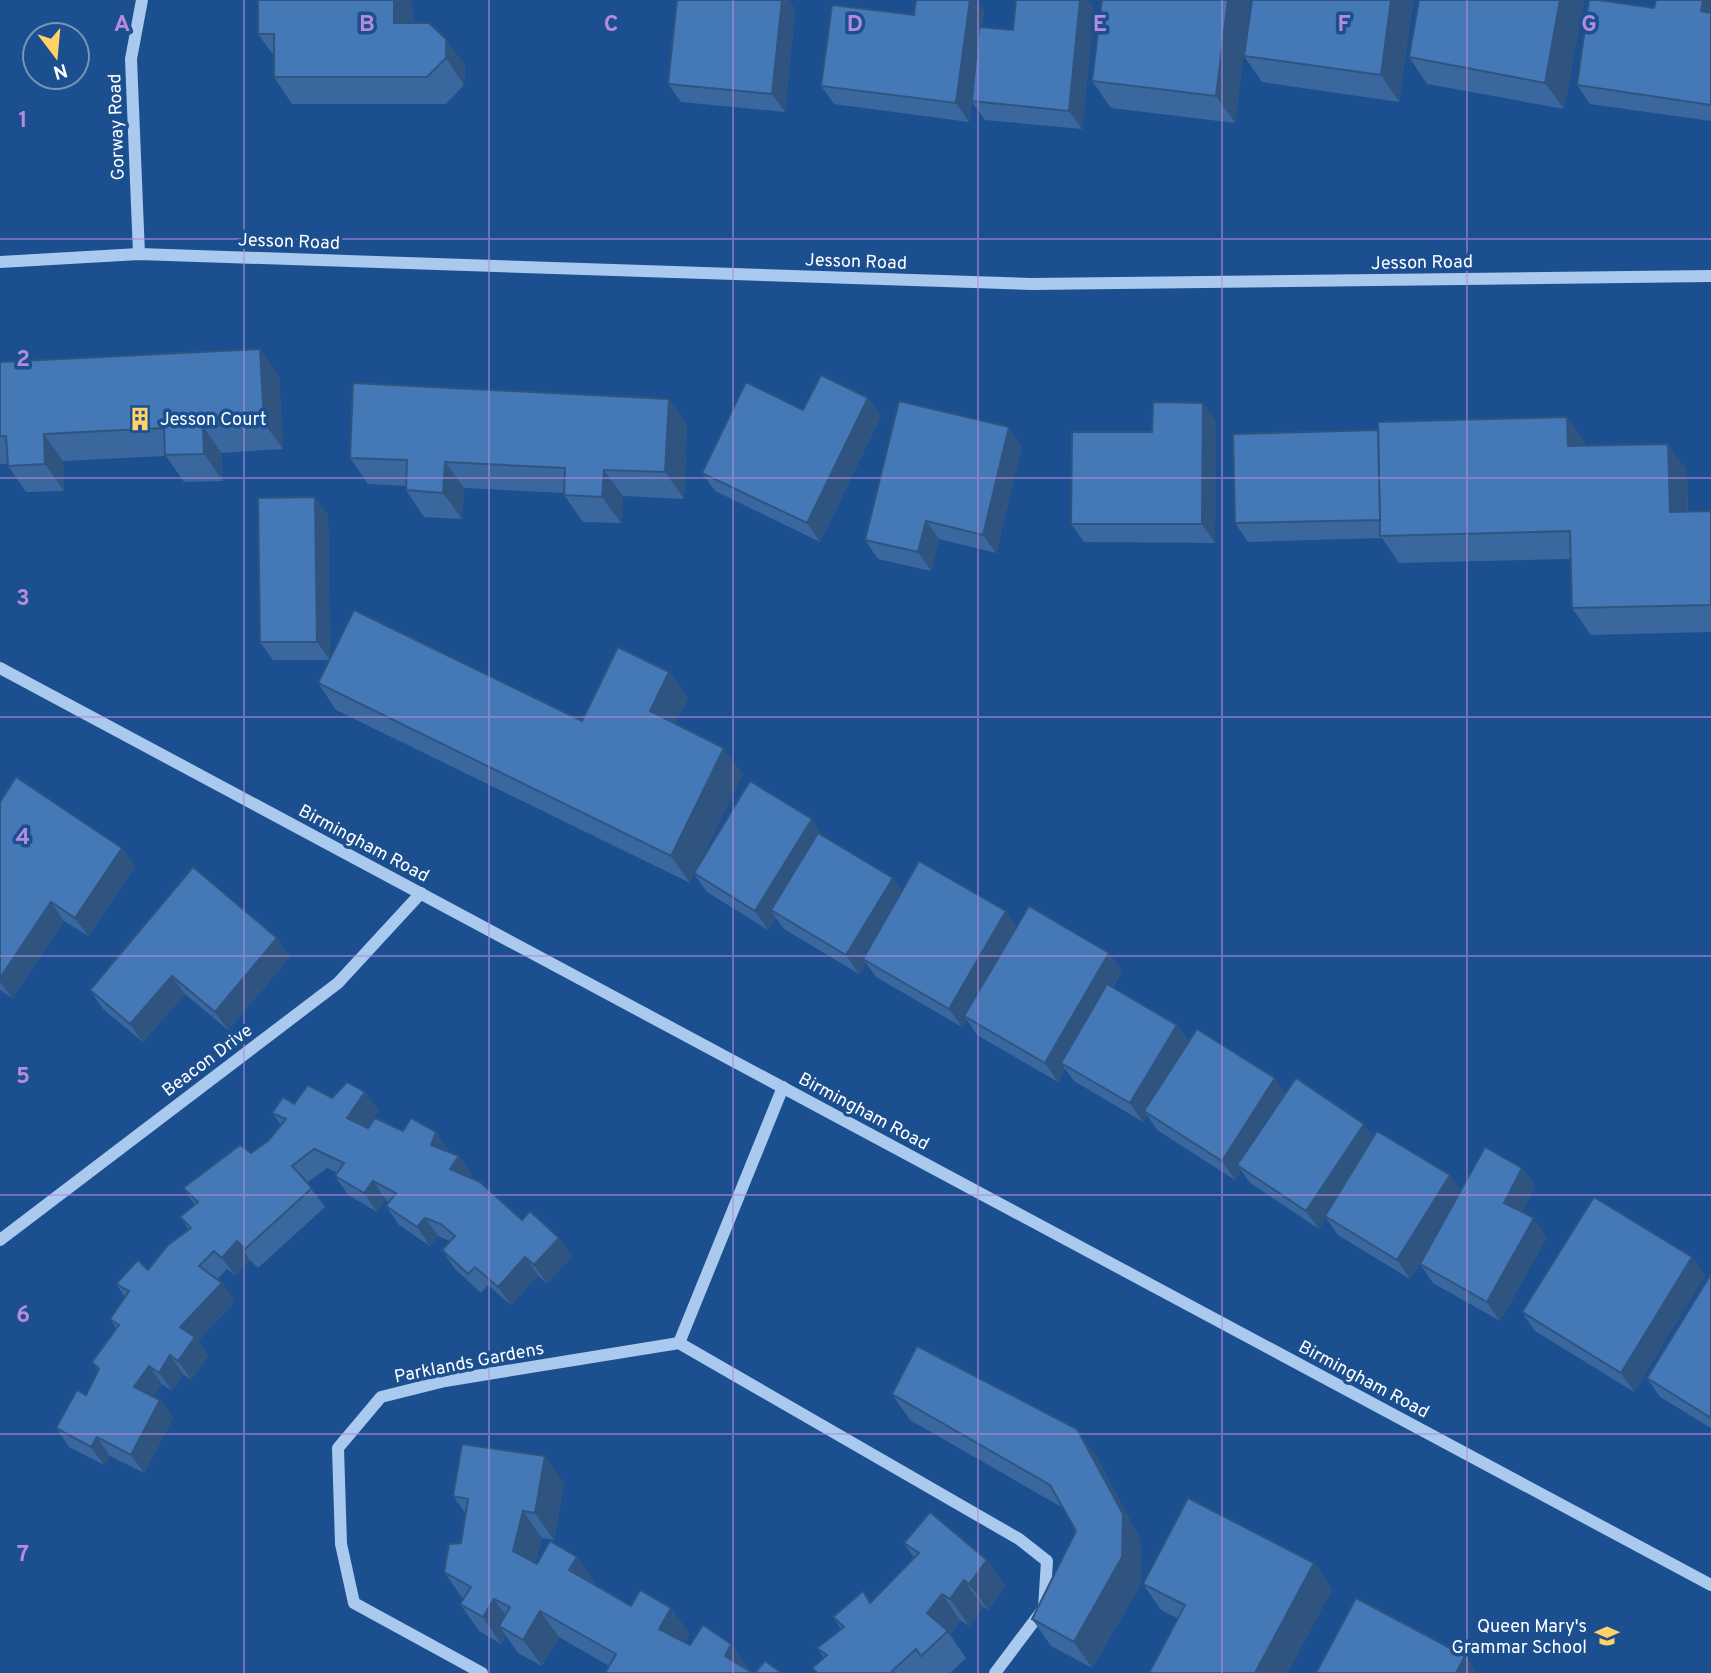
<svg xmlns="http://www.w3.org/2000/svg" width="1711" height="1673" viewBox="0 0 1711 1673" font-family="Overpass,sans-serif">
<style>
.lines{fill:none;stroke-linecap:round;stroke-linejoin:round}
.minor{stroke:#a9c9ee;stroke-width:12}
.wall{fill:#3a679d}
.shaded-wall{fill:#305480}
.building{fill:#4478b7;stroke:#305480;stroke-width:2}
.grid{fill:none;stroke:#b68bdc;stroke-width:2;stroke-opacity:0.55}
.labels{text-anchor:middle;stroke-width:7;stroke-linejoin:round;paint-order:stroke}
.street-label{font-size:18px;fill:#fff;stroke:#1b4f8f}
.poi-label{font-size:18px;fill:#fff;stroke:#1b4f8f;text-anchor:start}
.grid-label{font-size:23px;text-anchor:middle;font-weight:bold;fill:#b68bdc;stroke:#1b4f8f;stroke-width:7;stroke-linejoin:round;paint-order:stroke}
</style>
<rect width="100%" height="100%" fill="#1b4f8f"/>
<g class="lines">
<g class="minor">
<path d="M139,254L131,59L142,0"/>
<path d="M0,262L139,254L1031,284L1711,276"/>
<path d="M0,668L1711,1585"/>
<path d="M0,1240L338,983L421,893"/>
<path d="M679,1343L783,1087"/>
<path d="M482,1673L354,1603L341,1544L338,1448L381,1397L445,1381L679,1343L1019,1539L1047,1561L1044,1608L995,1673"/>
</g>
</g>
<g class="wall">
<path d="M258,0H412L413,23L465,65L464,85L446,104H292L274,77V56L258,34Z"/>
<path d="M677,0H789L795,10L785,112L681,102L668,84Z"/>
<path d="M1016,0H1087L1094,9L1082,129L985,120L972,102L969,122L834,104L821,86L914,15L984,11L982,27L1013,30Z"/>
<path d="M1102,0H1250L1235,123L1111,108L1092,81Z"/>
<path d="M1252,0H1413L1399,102L1262,82L1244,56Z"/>
<path d="M1419,0H1584L1564,109L1427,84L1409,57Z"/>
<path d="M1711,0V121L1590,104L1577,85L1654,8Z"/>
<path d="M0,362L279,376L283,449L221,453L223,481L184,482L166,456L63,461L64,491L26,492L8,466L7,464H0Z"/>
<path d="M868,398L881,416L820,542L715,491L702,473L803,410Z"/>
<path d="M1203,403L1216,421L1215,543L1084,542L1071,524L1152,432Z"/>
<path d="M1567,417L1586,444V446L1687,470L1688,512L1711,511V632L1591,635L1572,608L1571,559L1399,563L1382,538L1248,542L1235,523L1378,430Z"/>
<path d="M687,425L684,499L623,496L621,523L583,522L564,495V493L464,488L462,519L424,517L406,490V486L368,484L350,458Z"/>
<path d="M1022,446L996,553L939,539L931,571L878,559L865,540Z"/>
<path d="M328,515L330,658L582,721L669,672L688,698L675,724L743,774L695,872L824,837L893,878L902,891L1006,911L1017,927L1109,953L1122,971L1113,988L1177,1025L1189,1042L1285,1093L1373,1137L1461,1190L1522,1168L1535,1186L1522,1212L1547,1237L1500,1321L1433,1283L1420,1264L1422,1260L1410,1279L1338,1235L1326,1218L1319,1229L1250,1183L1241,1170L1235,1180L1157,1130L1147,1115L1143,1122L1074,1081L1065,1069L1058,1082L977,1035L967,1020L962,1027L876,977L866,963L859,974L784,929L776,918L768,930L707,892L694,874L690,883L336,710L318,683L329,660H273L260,642Z"/>
<path d="M0,802L122,848L135,867L88,936L64,921L12,998L0,990Z"/>
<path d="M277,938L290,957L228,1030L185,994L143,1042L103,1009L90,990Z"/>
<path d="M365,1092L378,1111L367,1127L436,1132L449,1151V1152L459,1156L472,1175L470,1177L522,1220L572,1256L547,1284L538,1275L511,1305L488,1285L481,1293L455,1269L442,1250L450,1241L438,1236L430,1246L399,1225L386,1206L389,1202L386,1200L377,1212L348,1195L335,1176L338,1173L327,1168L307,1183L325,1207L258,1268L250,1260L235,1276L227,1269L217,1279L222,1283L235,1301L198,1341L208,1356L191,1380L183,1374L172,1391L162,1384L153,1396L160,1400L173,1418L144,1473L110,1456L104,1465L69,1447L56,1428L86,1395L98,1371L92,1362L116,1328L110,1319L125,1297L116,1284L148,1270L189,1230L180,1217L195,1205L183,1188L251,1153L268,1141L281,1125L272,1113L294,1104Z"/>
<path d="M1692,1257L1705,1275L1634,1392L1535,1331L1522,1312Z"/>
<path d="M1711,1274V1428L1660,1397L1647,1378Z"/>
<path d="M892,1394L1096,1456L1141,1541V1584L1092,1668L1051,1646L1032,1619L1076,1531L1063,1508L910,1420Z"/>
<path d="M564,1483L554,1540L542,1538L535,1563L537,1564L577,1557L595,1583V1585L631,1606L671,1608L689,1634L685,1642L690,1645L731,1644L609,1666L559,1637L542,1666L518,1653L506,1636L501,1644L479,1631L460,1604L463,1599L444,1572L461,1543L466,1514L453,1496Z"/>
<path d="M904,1543L987,1560L1005,1586L988,1610L983,1607L969,1626L960,1620L950,1635L966,1658L950,1673H815L812,1668L824,1658L817,1648L841,1629L833,1617L871,1603L914,1558Z"/>
<path d="M1314,1563L1332,1590L1177,1618L1161,1610L1143,1584Z"/>
</g>
<g class="shaded-wall">
<path d="M394,0H412L413,50L394,23Z"/>
<path d="M782,0H789L795,10L785,112L772,94Z"/>
<path d="M970,0H976L984,11L969,122L956,103Z"/>
<path d="M1080,0H1087L1094,9L1082,129L1069,111Z"/>
<path d="M1228,0H1250L1235,123L1216,96Z"/>
<path d="M1391,0H1413L1399,102L1381,75Z"/>
<path d="M1560,0H1584L1564,109L1545,83Z"/>
<path d="M1703,0H1711V25L1701,11Z"/>
<path d="M446,39L465,65L464,85L446,58Z"/>
<path d="M260,349L279,376L283,449L264,423Z"/>
<path d="M868,398L881,416L820,542L807,523Z"/>
<path d="M669,399L687,425L684,499L665,472Z"/>
<path d="M1203,403L1216,421L1215,543L1202,524Z"/>
<path d="M1567,417L1586,444L1587,473L1568,446Z"/>
<path d="M203,426L221,453L223,481L204,454Z"/>
<path d="M1009,427L1022,446L996,553L983,535Z"/>
<path d="M44,434L63,461L64,491L45,464Z"/>
<path d="M1668,444L1687,470L1688,539L1670,512Z"/>
<path d="M445,462L464,488L462,519L443,493Z"/>
<path d="M604,470L623,496L621,523L602,497Z"/>
<path d="M315,497L328,515L330,660L317,642Z"/>
<path d="M926,521L939,539L931,571L918,552Z"/>
<path d="M669,672L688,698L668,738L650,711Z"/>
<path d="M724,748L743,774L690,883L671,856Z"/>
<path d="M812,819L825,838L771,910L776,918L768,930L755,911Z"/>
<path d="M122,848L135,867L88,936L75,918Z"/>
<path d="M893,878L906,897L863,959L866,963L859,974L846,955Z"/>
<path d="M51,902L64,921L12,998L0,982V978Z"/>
<path d="M1006,911L1019,930L964,1016L967,1020L962,1027L949,1009Z"/>
<path d="M277,938L290,957L228,1030L215,1012Z"/>
<path d="M1109,953L1122,971L1067,1066L1061,1063L1065,1069L1058,1082L1045,1063Z"/>
<path d="M172,976L185,994L143,1042L130,1024Z"/>
<path d="M1177,1025L1190,1044L1144,1111L1147,1115L1143,1122L1130,1103Z"/>
<path d="M1275,1078L1288,1097L1237,1165L1241,1170L1235,1180L1222,1161Z"/>
<path d="M365,1092L378,1111L360,1137L347,1118Z"/>
<path d="M1364,1124L1377,1143L1325,1216L1326,1218L1319,1229L1306,1211Z"/>
<path d="M436,1132L449,1151L444,1164L431,1145Z"/>
<path d="M459,1156L472,1175L463,1187L450,1169Z"/>
<path d="M1522,1168L1535,1186L1517,1221L1504,1203Z"/>
<path d="M1450,1175L1463,1194L1410,1279L1397,1260Z"/>
<path d="M373,1181L386,1200L377,1212L364,1193Z"/>
<path d="M425,1218L438,1236L430,1246L417,1227Z"/>
<path d="M1534,1218L1547,1237L1500,1321L1487,1302Z"/>
<path d="M559,1238L572,1256L547,1284L534,1265Z"/>
<path d="M237,1241L250,1260L235,1276L222,1258Z"/>
<path d="M525,1257L538,1275L511,1305L498,1287Z"/>
<path d="M1692,1257L1705,1275L1634,1392L1621,1373Z"/>
<path d="M222,1283L235,1301L198,1341L208,1356L191,1380L178,1361L180,1327Z"/>
<path d="M170,1355L183,1374L172,1391L159,1373Z"/>
<path d="M149,1366L162,1384L147,1406L134,1387Z"/>
<path d="M160,1400L173,1418L144,1473L131,1455Z"/>
<path d="M1077,1429L1096,1456L1141,1541V1584L1092,1668L1074,1642Z"/>
<path d="M97,1437L110,1456L104,1465L91,1447Z"/>
<path d="M545,1456L564,1483L554,1540L535,1513Z"/>
<path d="M523,1511L542,1538L531,1577L513,1551Z"/>
<path d="M577,1557L595,1583L588,1597L569,1570Z"/>
<path d="M987,1560L1005,1586L988,1610L969,1584Z"/>
<path d="M1314,1563L1332,1590L1288,1673H1255Z"/>
<path d="M964,1580L983,1607L969,1626L950,1599Z"/>
<path d="M942,1594L960,1620L950,1635L927,1613Z"/>
<path d="M494,1599L513,1625L499,1626L506,1636L501,1644L483,1617Z"/>
<path d="M671,1608L689,1634L677,1656L659,1629Z"/>
<path d="M540,1611L559,1637L542,1666L523,1640Z"/>
<path d="M731,1644L750,1671L725,1656Z"/>
<path d="M1465,1656L1477,1673H1456Z"/>
</g>
<g class="building">
<path d="M258,0H394V23H429L446,39V58L427,77H274V34H258Z"/>
<path d="M677,0H782L772,94L668,84Z"/>
<path d="M916,0H970L956,103L821,86L832,5L914,15Z"/>
<path d="M1016,0H1080L1069,111L972,101L979,27L1013,30Z"/>
<path d="M1102,0H1228L1216,96L1092,81Z"/>
<path d="M1252,0H1391L1381,75L1244,56Z"/>
<path d="M1419,0H1560L1545,83L1409,57Z"/>
<path d="M1589,0H1598L1654,8L1656,0H1703L1701,11L1711,13V105L1577,85Z"/>
<path d="M260,349L264,423L203,426L204,454L165,455L164,428L44,434L45,464L8,466L6,436H0V362Z"/>
<path d="M821,375L868,398L807,523L702,473L746,382L803,410Z"/>
<path d="M353,383L669,399L665,472L604,470L602,497L564,495L565,468L445,462L443,493L406,490L407,460L350,458Z"/>
<path d="M899,401L1009,427L983,535L926,521L918,552L865,540Z"/>
<path d="M1153,402L1203,403L1202,524H1071L1072,432H1152Z"/>
<path d="M1567,417L1568,446L1668,444L1670,512L1711,511V605L1572,608L1570,531L1380,536L1378,422Z"/>
<path d="M1378,430L1380,520L1235,523L1233,434Z"/>
<path d="M315,497L317,642H260L258,498Z"/>
<path d="M354,610L582,721L618,647L669,672L650,711L724,748L671,856L318,683Z"/>
<path d="M16,777L122,848L75,918L51,902L0,978V802Z"/>
<path d="M750,781L812,819L755,911L694,873Z"/>
<path d="M818,833L893,878L846,955L771,910Z"/>
<path d="M919,861L1006,911L949,1009L863,959Z"/>
<path d="M193,867L277,938L215,1012L172,976L130,1024L90,990Z"/>
<path d="M1029,906L1109,953L1045,1063L964,1016Z"/>
<path d="M1107,984L1177,1025L1130,1103L1061,1063Z"/>
<path d="M1197,1029L1275,1078L1222,1161L1144,1111Z"/>
<path d="M1296,1078L1364,1124L1306,1211L1237,1165Z"/>
<path d="M347,1082L365,1092L347,1118L368,1128L375,1118L403,1131L411,1118L436,1132L431,1145L459,1156L450,1169L480,1182L522,1220L530,1211L559,1238L534,1265L525,1257L498,1287L475,1267L468,1274L442,1250L455,1236L441,1224L425,1218L417,1227L386,1206L396,1193L373,1181L364,1193L335,1176L344,1163L314,1149L292,1166L312,1188L245,1249L237,1241L222,1258L214,1251L199,1266L222,1283L180,1327L195,1337L178,1361L170,1355L159,1373L149,1366L134,1387L160,1400L131,1455L97,1437L91,1447L56,1428L77,1390L86,1395L99,1369L92,1362L119,1325L110,1319L129,1291L116,1284L138,1260L148,1270L168,1245L191,1228L180,1217L198,1202L183,1188L240,1145L251,1153L268,1141L286,1119L272,1113L283,1097L294,1104L308,1085L332,1098Z"/>
<path d="M1377,1131L1450,1175L1397,1260L1325,1216Z"/>
<path d="M1485,1147L1522,1168L1504,1203L1534,1218L1487,1302L1420,1264Z"/>
<path d="M1594,1197L1692,1257L1621,1373L1522,1312Z"/>
<path d="M1711,1274V1418L1647,1378Z"/>
<path d="M917,1346L1077,1429L1123,1514L1122,1557L1074,1642L1032,1619L1076,1531L1050,1485L892,1394Z"/>
<path d="M462,1444L545,1456L535,1513L523,1511L513,1551L537,1564L550,1541L577,1557L569,1570L631,1606L640,1590L671,1608L659,1629L690,1645L703,1625L731,1644L725,1656L753,1673H605L616,1654L540,1611L523,1640L499,1626L510,1607L494,1599L483,1617L460,1604L471,1587L444,1572L449,1544L461,1543L468,1499L453,1496Z"/>
<path d="M1188,1498L1314,1563L1255,1673H1149L1185,1605L1143,1584Z"/>
<path d="M930,1512L987,1560L969,1584L964,1580L950,1599L942,1594L927,1613L948,1631L921,1656L916,1649L892,1671L894,1673H817L812,1668L827,1655L817,1648L844,1627L833,1617L863,1591L870,1603L919,1553L904,1543Z"/>
<path d="M1356,1598L1465,1656L1456,1673H1316Z"/>
<path d="M765,1661L782,1673H755Z"/>
</g>
<path class="grid" d="M244,0V1673M489,0V1673M733,0V1673M978,0V1673M1222,0V1673M1467,0V1673M0,239H1711M0,478H1711M0,717H1711M0,956H1711M0,1195H1711M0,1434H1711"/>
<defs>
<g id="building-bare" transform="scale(1.89)"><path d="M-4-6H4V6H1V3H-1V6H-4ZM-2.5-4.3h1.7v1.8h-1.7ZM.8-4.3h1.7v1.8H.8ZM-2.5-1h1.7V.8h-1.7ZM.8-1h1.7V.8H.8Z" fill="#ffd166" stroke="#1b4f8f" stroke-width="2.5" paint-order="stroke"/></g>
<g id="school-bare" transform="scale(1.89)"><path d="M0-5L7-2L0 1L-7-2ZM-4 1L0 2.5L4 1V4Q0 6-4 4Z" fill="#ffd166" stroke="#1b4f8f" stroke-width="2.5" paint-order="stroke"/></g>
</defs>
<g fill-rule="evenodd">
<use href="#building-bare" x="140" y="419"/>
<use href="#school-bare" x="1607" y="1636"/>
</g>
<g class="labels">
<g class="street-label">
<text transform="translate(116 127) rotate(-92)" y="6">Gorway Road</text>
<text transform="translate(289 241) rotate(2)" y="6">Jesson Road</text>
<text transform="translate(856 261) rotate(2)" y="6">Jesson Road</text>
<text transform="translate(1422 262) rotate(-1)" y="6">Jesson Road</text>
<text transform="translate(364 843) rotate(28)" y="6">Birmingham Road</text>
<text transform="translate(207 1060) rotate(-37)" y="6">Beacon Drive</text>
<text transform="translate(864 1111) rotate(28)" y="6">Birmingham Road</text>
<text transform="translate(469 1362) rotate(-11)" y="6">Parklands Gardens</text>
<text transform="translate(1364 1379) rotate(28)" y="6">Birmingham Road</text>
</g>
<g class="poi-label">
<text x="160" y="425">Jesson Court</text>
<text x="1587" y="1632" text-anchor="end">Queen Mary's<tspan x="1587" dy="21">Grammar School</tspan></text>
</g>
</g>
<g class="grid-label">
<text x="122" y="31">A</text>
<text x="367" y="31">B</text>
<text x="611" y="31">C</text>
<text x="855" y="31">D</text>
<text x="1100" y="31">E</text>
<text x="1344" y="31">F</text>
<text x="1589" y="31">G</text>
<text x="23" y="127">1</text>
<text x="23" y="366">2</text>
<text x="23" y="605">3</text>
<text x="23" y="844">4</text>
<text x="23" y="1083">5</text>
<text x="23" y="1322">6</text>
<text x="23" y="1561">7</text>
</g>
<g transform="translate(56 56) rotate(164)"><circle r="33" fill="#1b4f8f" stroke="#7695bc" stroke-width="2"/>
<path d="M0-5L12 26L0 18L-12 26Z" fill="#ffd166"/>
<text y="-10" font-size="19" font-weight="bold" text-anchor="middle" fill="#ffffff">N</text>
</g>
</svg>
